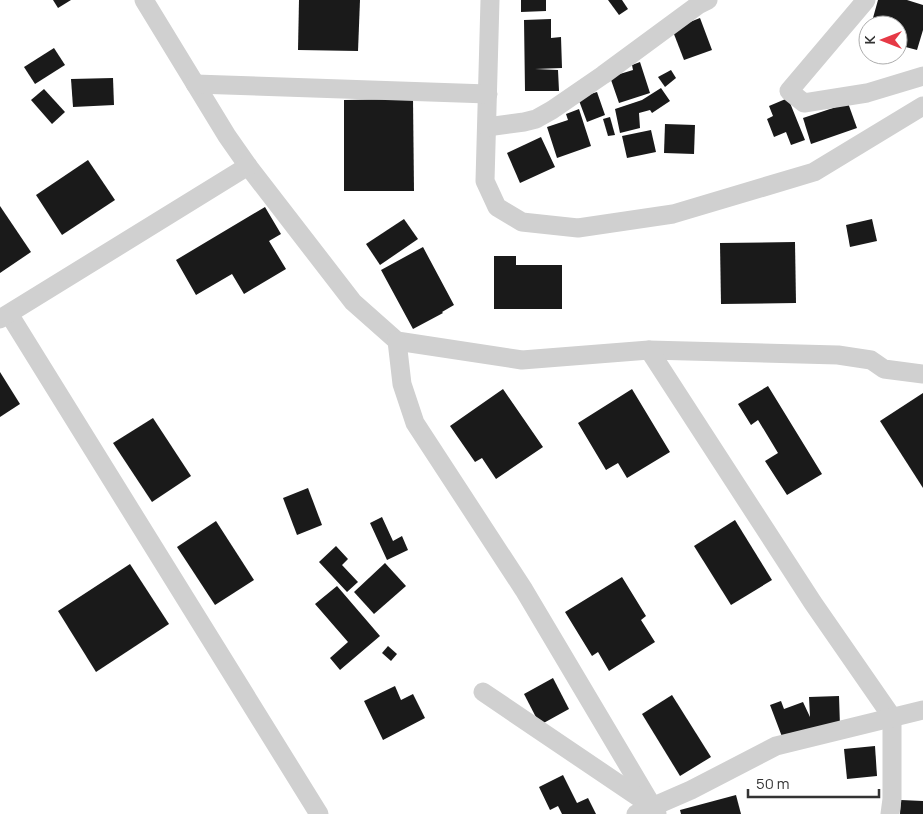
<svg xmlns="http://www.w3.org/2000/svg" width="923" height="814" viewBox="0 0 923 814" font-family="Manrope,sans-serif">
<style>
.building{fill:#1a1a1a}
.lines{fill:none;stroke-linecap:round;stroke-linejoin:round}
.street{stroke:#d0d0d0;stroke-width:19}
</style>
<rect width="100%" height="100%" fill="#fff"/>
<g class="building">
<path d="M53,0H71L58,8Z"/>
<path d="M299,0H360L358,51L298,50Z"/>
<path d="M521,0H546V11L521,12Z"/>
<path d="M608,0H622L628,9L619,15Z"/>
<path d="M878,0H907L923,5V30L917,50L898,45V25H871Z"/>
<path d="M700,18L712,50L684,60L672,29Z"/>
<path d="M551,19V38L561,37L562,68L535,69L558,70L559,91H525L524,20Z"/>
<path d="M54,48L65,65L35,84L24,67Z"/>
<path d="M640,62L650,93L619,103L610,77L633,70L632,65Z"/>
<path d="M671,70L676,78L665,87L658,77Z"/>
<path d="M113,78L114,105L73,107L71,79Z"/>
<path d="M661,88L670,101L652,113L650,110L639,113L640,128L620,133L615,109L642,100Z"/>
<path d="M44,89L65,112L52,124L31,100Z"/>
<path d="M597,92L605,115L587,122L578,98Z"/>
<path d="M788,98L805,140L791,145L786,132L774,137L767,119L773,116L769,106Z"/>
<path d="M413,99L414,191H344V100Z"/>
<path d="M848,103L857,128L811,144L803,118Z"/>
<path d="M579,109L591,146L557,158L547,127L568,120L566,114Z"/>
<path d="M610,117L615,135L608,136L603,119Z"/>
<path d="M665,124L695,125L694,154L664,153Z"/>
<path d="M651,130L656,152L627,158L622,136Z"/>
<path d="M541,137L555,167L520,183L507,153Z"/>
<path d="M88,160L115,200L62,235L36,195Z"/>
<path d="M0,206L31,252L0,273Z"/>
<path d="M265,207L281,234L269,241L286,269L244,294L232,274L196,295L176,260Z"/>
<path d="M404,219L418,239L380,265L366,244Z"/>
<path d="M872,219L877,241L850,247L846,225Z"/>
<path d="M795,242L796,303L721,304L720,243Z"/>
<path d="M423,247L454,305L442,312L443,313L413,329L381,270Z"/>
<path d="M494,256H516V265H562V309H494Z"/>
<path d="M0,372L20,404L0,417Z"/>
<path d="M768,386L822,474L787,495L765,461L778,453L758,420L751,425L738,404Z"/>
<path d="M503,389L543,447L496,479L482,458L475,462L450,426Z"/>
<path d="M632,389L670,452L627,478L618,463L606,470L578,423Z"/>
<path d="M923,393V488L880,421Z"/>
<path d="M153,418L191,476L152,502L113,443Z"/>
<path d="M308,488L322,525L297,535L283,498Z"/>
<path d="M382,517L393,541L402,536L408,550L387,560L370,523Z"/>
<path d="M735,520L772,580L731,605L694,546Z"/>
<path d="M216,521L254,580L215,605L177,547Z"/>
<path d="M336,546L348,559L342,565L358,582L347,592L319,562Z"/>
<path d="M385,563L406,586L374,614L354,592Z"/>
<path d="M130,564L169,624L96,672L58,611Z"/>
<path d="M622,577L646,616L641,620L655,642L609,671L598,652L592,656L565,612Z"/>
<path d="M337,586L380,636L340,670L330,658L348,642L315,604Z"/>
<path d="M388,646L397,654L391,661L382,653Z"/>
<path d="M553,678L569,709L540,725L524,694Z"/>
<path d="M395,686L401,700L413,694L425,718L383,740L364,701Z"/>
<path d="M672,695L711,757L680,776L642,714Z"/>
<path d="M839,696L840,726L784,742L770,705L781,701L784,709L803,702L810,717L809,697Z"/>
<path d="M875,746L877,776L847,779L844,749Z"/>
<path d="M563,775L577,803L588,798L596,814H562L558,806L550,810L539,787Z"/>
<path d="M736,795L741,814H681L680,810Z"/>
<path d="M901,800L923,801V814H900Z"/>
</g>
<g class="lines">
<g class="street">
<path d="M144,0L227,136L248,166L353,302L397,341L522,360L649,350L838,355L871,360L884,369L923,374"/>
<path d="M490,0L485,181L497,207L522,222L578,228L673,214L814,172L923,106"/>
<path d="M866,0L789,91L804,103L867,93L923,76"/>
<path d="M195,84L488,94"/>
<path d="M487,127L524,122L536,119L552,110L603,75L698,5L708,0"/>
<path d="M9,314L319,814"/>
<path d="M0,319L248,166"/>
<path d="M397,341L402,384L415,423L524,590L657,814"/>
<path d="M649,350L813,603L892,717V799L890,814"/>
<path d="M483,692L647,803"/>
<path d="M636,814L691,790L776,746L923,710"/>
</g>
</g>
<g transform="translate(883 40) rotate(270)"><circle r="24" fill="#ffffff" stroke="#adadad"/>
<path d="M0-4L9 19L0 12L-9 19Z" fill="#e63946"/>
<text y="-8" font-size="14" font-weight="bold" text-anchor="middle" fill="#333333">K</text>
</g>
<path d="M748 789v8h131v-8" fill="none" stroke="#333333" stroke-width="2.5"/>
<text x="756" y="789" font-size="15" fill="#333333" stroke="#ffffff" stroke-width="4" paint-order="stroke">50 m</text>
</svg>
